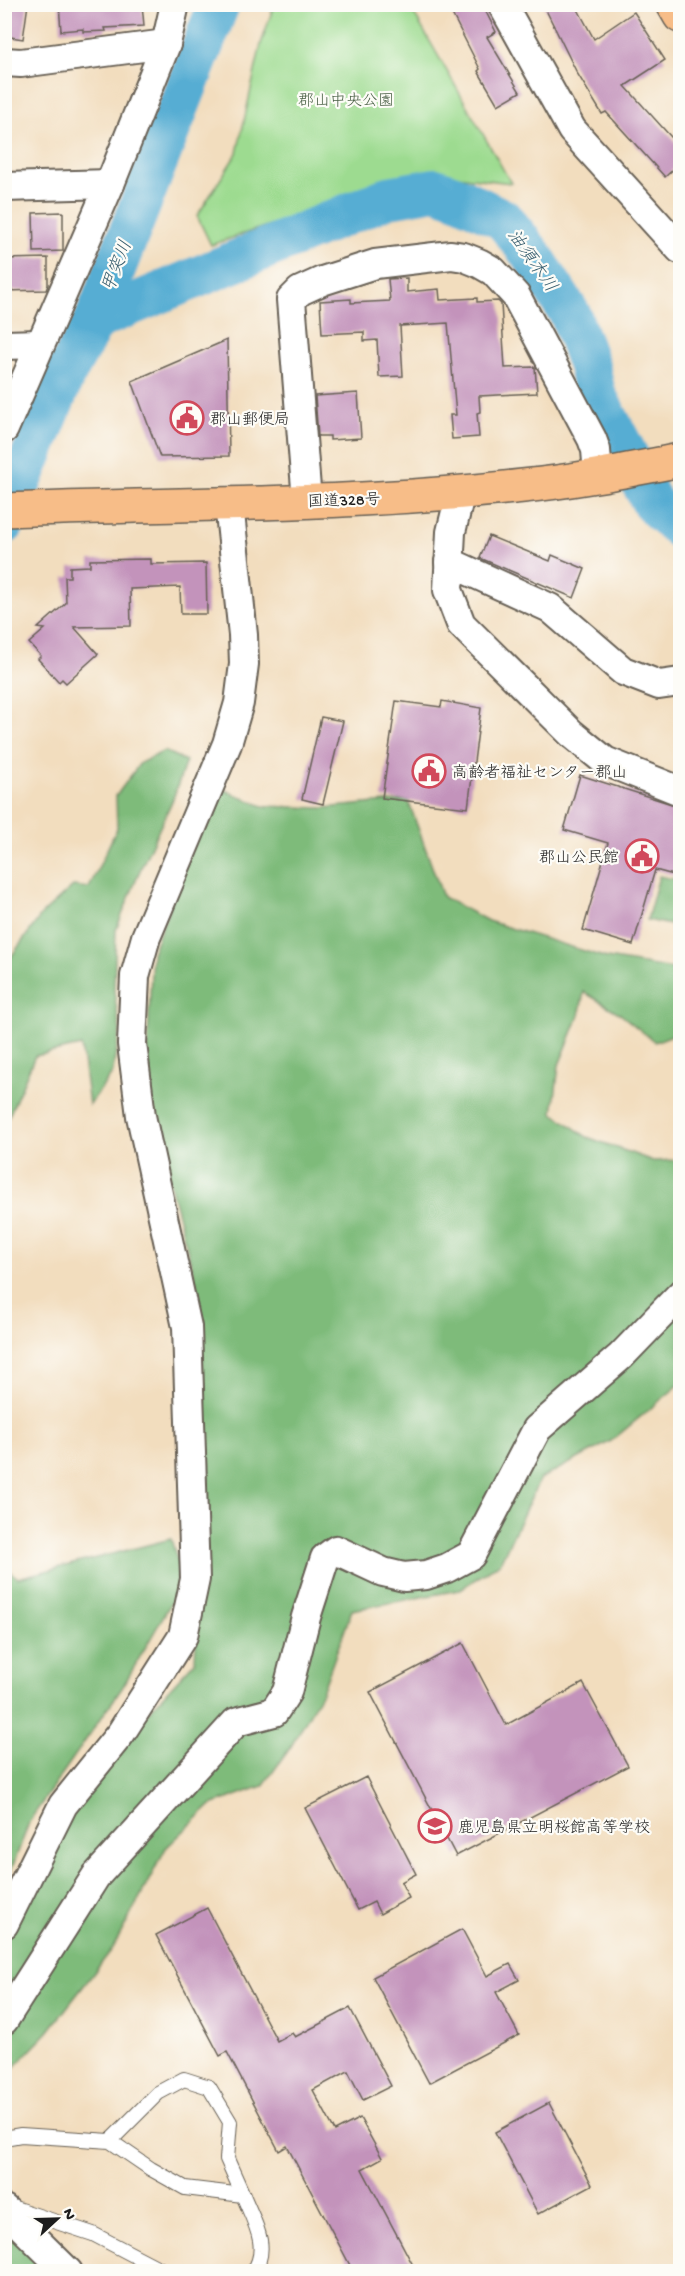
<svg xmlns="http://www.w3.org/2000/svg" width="685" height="2276" viewBox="0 0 685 2276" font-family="'Gochi Hand','Klee One',sans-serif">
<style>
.green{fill:#9ddb90;stroke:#5c7c56;stroke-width:1.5}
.forest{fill:#7ebb7a;stroke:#4d6c4b;stroke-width:1.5}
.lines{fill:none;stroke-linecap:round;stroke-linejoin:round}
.river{stroke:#57add3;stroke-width:42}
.building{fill:#c393bb}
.service-casing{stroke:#676055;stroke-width:16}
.minor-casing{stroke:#676055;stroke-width:32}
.primary-casing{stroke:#676055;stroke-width:36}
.trunk-casing{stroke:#676055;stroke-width:36}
.service{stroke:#fff;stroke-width:14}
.minor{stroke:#fff;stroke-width:28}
.primary{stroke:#f7bd88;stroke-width:33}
.trunk{stroke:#f7bd88;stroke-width:33}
.labels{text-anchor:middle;stroke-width:4.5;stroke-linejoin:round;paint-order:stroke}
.park-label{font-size:16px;fill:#495f45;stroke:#fdfcf7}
.poi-label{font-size:16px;fill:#1c1c1c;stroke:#fdfcf7;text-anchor:start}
.street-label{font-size:16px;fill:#1c1c1c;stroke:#fdfcf7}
.water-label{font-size:18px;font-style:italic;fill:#375d6e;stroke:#fdfcf7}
</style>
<rect width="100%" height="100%" fill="#fdfcf7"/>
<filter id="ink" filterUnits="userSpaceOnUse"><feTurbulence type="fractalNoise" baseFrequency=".0167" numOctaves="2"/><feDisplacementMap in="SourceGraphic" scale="12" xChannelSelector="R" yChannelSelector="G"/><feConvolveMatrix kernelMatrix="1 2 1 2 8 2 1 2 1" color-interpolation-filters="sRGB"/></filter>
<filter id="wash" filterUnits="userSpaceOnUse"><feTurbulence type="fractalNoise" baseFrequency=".008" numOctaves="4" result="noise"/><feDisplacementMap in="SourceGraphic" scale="24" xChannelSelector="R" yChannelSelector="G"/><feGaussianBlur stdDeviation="1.35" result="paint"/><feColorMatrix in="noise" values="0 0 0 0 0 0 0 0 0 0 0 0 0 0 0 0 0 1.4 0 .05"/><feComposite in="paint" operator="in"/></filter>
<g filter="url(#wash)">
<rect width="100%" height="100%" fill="#f2ddbe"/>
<path class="green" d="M274,5H409L511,183L425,172L211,245L197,216L237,153L261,44Z"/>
<g class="forest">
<path d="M164,751L186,761L173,799L141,868L116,930L114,991L120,1031L112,1074L89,1105L81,1046L35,1056L5,1125V965L42,914L73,886L89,888L117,828L116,796L140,763Z"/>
<path d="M215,786L263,806L323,808L408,800L443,897L488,921L607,958L673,969L680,948V1032L655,1042L619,1013L584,992L579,1016L559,1065L553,1113L587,1137L653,1161L680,1160V1384L611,1441L540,1479L500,1563L459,1590L352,1610L322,1692L290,1748L263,1786L211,1805L166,1848L113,1948L48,2032L5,2077V1943L22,1900L86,1780L195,1661L199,1576L209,1468L198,1290L148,1102V1039L152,953Z"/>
<path d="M659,876L680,880V927L647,920Z"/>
<path d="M171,1539L180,1569L175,1596L122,1688L30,1820L5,1887V1567L18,1578Z"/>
<path d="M4,2196L63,2271H5Z"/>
</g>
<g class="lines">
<g class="river">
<path d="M95,320L389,197L435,189L460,198L504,220L534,258L570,314L589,366L595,394L653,504L680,528"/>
<path d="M4,524L64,376L95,320L219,4"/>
</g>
</g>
<g id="blocks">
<g class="building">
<path d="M4,4H28L23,39L4,36Z"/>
<path d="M59,4H142L144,26L105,28L106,31L83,32V29L61,31Z"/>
<path d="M447,4H482L496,32L487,37L520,92L498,105L478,71L480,69Z"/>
<path d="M543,4H575L594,39L634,12L665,60L625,86L681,148V162L665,177L606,112L602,114L577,73Z"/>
<path d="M63,212V251L34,252L33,213Z"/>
<path d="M48,258V285L46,290L4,291V259Z"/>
<path d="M407,278V292L439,289L440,300L477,298V302L498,301L501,304L505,368L535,367L537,393L479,396L480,412L477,413L479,437L452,439L450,415H456L448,323L400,326L403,376L379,377L377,340L364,341V332L322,334L320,301L351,299V303L390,301L388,279Z"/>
<path d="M227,340L229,456L160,457L132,381Z"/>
<path d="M358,393L361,438L330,440V436H318L315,396Z"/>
<path d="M489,536L550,561L552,555L585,569L574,598L480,558Z"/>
<path d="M151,559V564L206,563L207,614H181L180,587L130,589L131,626L74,627L98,654L66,683L62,679L59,682L38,659L41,656L29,643L45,629L38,628L66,603L65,577H70V567L90,566V560Z"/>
<path d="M396,701L441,707L442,701L481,708L468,808L382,798Z"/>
<path d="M321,717L343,721L323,804L302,799Z"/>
<path d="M580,775L681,807V877L655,870L633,945L583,930L608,843L564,830Z"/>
<path d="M463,1643L506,1725L583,1683L628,1766L456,1856L370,1692Z"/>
<path d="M366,1777L416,1874L401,1882L409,1898L380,1914L374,1902L358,1910L305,1808Z"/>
<path d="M207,1908L277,2041L292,2033L295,2037L350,2008L391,2086L363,2100L348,2071L313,2090L335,2131L360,2118L382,2158L362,2169L416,2271H353L287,2146L279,2151L227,2052L220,2056L156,1935Z"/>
<path d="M462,1929L487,1976L510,1964L519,1980L496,1992L519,2035L429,2083L373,1977Z"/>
<path d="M549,2103L592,2185L538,2214L495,2132Z"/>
</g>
</g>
</g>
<g filter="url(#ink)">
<use href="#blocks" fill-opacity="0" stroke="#676055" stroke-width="1.5"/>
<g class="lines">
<g class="service-casing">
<g id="service">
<path d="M4,2138L21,2135L110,2141L151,2169L185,2188L243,2195L227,2159L230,2122L209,2087L184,2079L158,2093L110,2141"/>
<path d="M243,2195C253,2220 271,2247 253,2272"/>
<path d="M11,2207L93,2234L166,2272"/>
</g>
</g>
<g class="minor-casing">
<g id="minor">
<path d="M502,4L572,130L680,249"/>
<path d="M166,44L175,4"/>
<path d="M4,62L21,63L166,44L110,184L4,429"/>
<path d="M4,187L110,184"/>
<path d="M4,345L40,344"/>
<path d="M461,491L451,532L448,590L461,624L572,734L605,761L680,791"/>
<path d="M307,501L291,300L300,291L322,281L375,264L451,255L464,257L479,263L493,271L516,296L592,439L596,450L598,475"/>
<path d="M449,562L550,608L623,671L659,685L680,682"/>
<path d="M4,1924L63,1805L121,1733L183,1636L195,1579L187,1327L141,1116L132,1044L135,976L146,937L227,744L239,703L244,664L243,635L229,504"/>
<path d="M4,2020L96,1876L236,1722L274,1712L287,1692L306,1617L325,1558L336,1550L383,1572L404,1577L426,1575L447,1568L471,1555L537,1429L621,1356L680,1295"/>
<path d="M4,2209L68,2272"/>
</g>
</g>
<g class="primary-casing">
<path id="primary" d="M673,4L680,16"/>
</g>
<g class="trunk-casing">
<path id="trunk" d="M4,510C177,503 351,506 523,486C576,481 628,470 680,460"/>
</g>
<use href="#service" class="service"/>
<use href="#minor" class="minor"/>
<use href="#primary" class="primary"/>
<use href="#trunk" class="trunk"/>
</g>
</g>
<defs>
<g id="civic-ring" transform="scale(1.725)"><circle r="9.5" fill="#fdfcf7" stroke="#d1495b" stroke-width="1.5"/><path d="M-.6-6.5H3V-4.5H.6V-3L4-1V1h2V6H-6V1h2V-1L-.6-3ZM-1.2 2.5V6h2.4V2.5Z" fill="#d1495b"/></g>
<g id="school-ring" transform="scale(1.725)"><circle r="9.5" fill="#fdfcf7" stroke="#d1495b" stroke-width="1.5"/><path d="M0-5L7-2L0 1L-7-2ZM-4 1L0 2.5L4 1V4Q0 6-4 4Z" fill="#d1495b"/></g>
</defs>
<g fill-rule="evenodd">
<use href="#civic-ring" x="187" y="418"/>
<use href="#civic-ring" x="429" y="771"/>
<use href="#civic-ring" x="642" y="856"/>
<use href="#school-ring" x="435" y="1826"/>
</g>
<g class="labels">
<g class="park-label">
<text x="346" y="105">郡山中央公園</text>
</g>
<g class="poi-label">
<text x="210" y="424">郡山郵便局</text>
<text x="452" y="777">高齢者福祉センター郡山</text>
<text x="619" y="862" text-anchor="end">郡山公民館</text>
<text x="458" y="1832">鹿児島県立明桜館高等学校</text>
</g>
<g class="street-label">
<text transform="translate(344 499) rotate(-2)" y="6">国道328号</text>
</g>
<g class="water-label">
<text transform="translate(533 260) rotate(55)" y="6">油須木川</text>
<text transform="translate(116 266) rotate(-69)" y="6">甲突川</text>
</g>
</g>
<rect width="685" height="2276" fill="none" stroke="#fdfcf7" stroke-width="24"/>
<g transform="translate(57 2219) rotate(68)" stroke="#fdfcf7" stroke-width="4.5" paint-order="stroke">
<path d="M0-4.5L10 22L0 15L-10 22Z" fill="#1c1c1c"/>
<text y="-9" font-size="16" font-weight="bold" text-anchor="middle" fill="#1c1c1c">N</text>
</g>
</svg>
